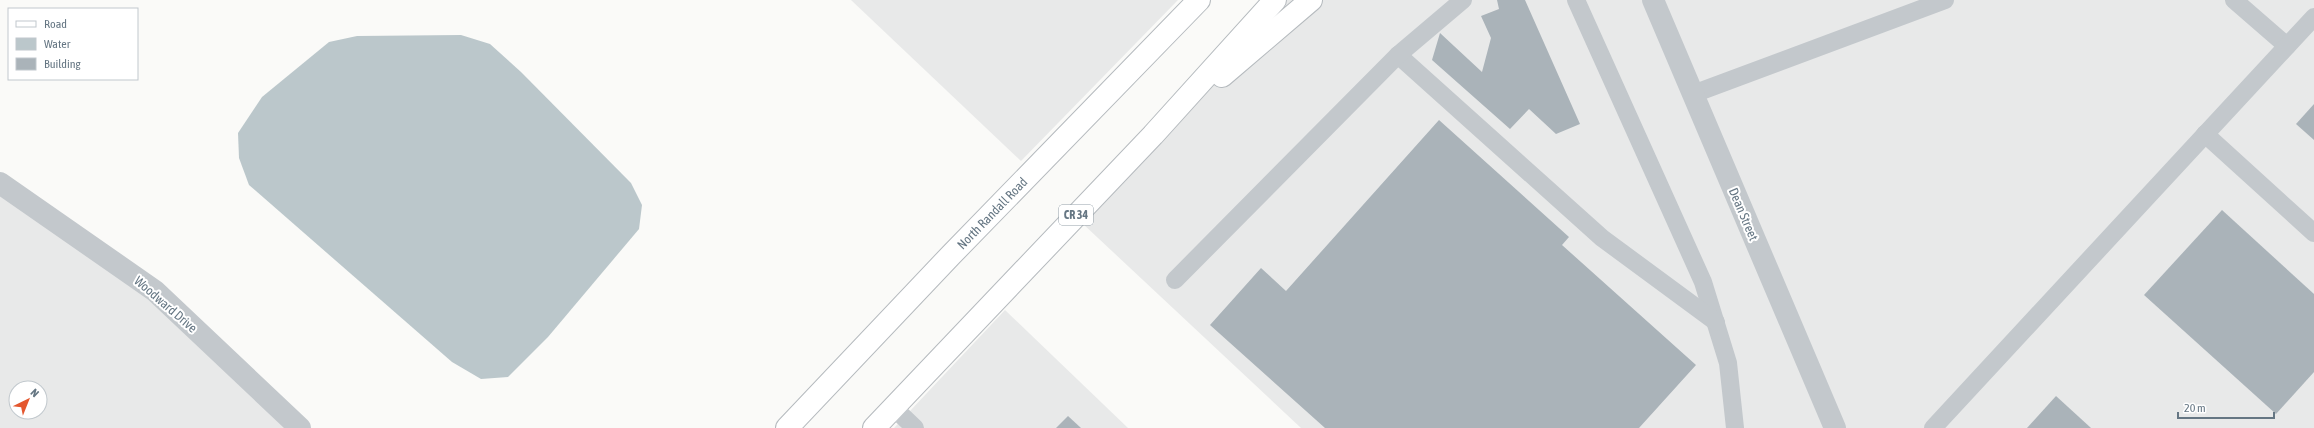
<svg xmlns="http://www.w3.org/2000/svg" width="2314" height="428" viewBox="0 0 2314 428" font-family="'Asap Condensed',sans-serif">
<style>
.built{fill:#e8e9e9;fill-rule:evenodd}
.water{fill:#bbc7cb}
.building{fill:#aab3b9}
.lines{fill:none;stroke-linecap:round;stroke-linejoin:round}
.primary-casing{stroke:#b5babe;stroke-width:24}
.service{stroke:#c3c8cc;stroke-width:18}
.minor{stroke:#c3c8cc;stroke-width:22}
.tertiary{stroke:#c3c8cc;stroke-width:22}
.primary{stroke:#fff;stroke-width:22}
.labels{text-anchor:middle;stroke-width:4;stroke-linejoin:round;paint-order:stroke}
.shield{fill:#fff;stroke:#939fa8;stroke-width:1}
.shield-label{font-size:12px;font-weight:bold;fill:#657683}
.street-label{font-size:13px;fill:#657683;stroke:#fff}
</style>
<rect width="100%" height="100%" fill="#fafaf8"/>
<g class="built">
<path d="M851,0H1178L1021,161Z"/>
<path d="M1286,0H1646L1826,428H1301L1082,223Z"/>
<path d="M1663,0H2314V428H1846Z"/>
<path d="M0,183L155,291L300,428H0ZM16,388H40V412H16Z"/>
<path d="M1005,310L1128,428H894Z"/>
</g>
<path class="water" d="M461,35L490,44L521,72L631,183L642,205L639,229L548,337L508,377L481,379L452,362L249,185L239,158L238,133L262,97L329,42L357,36Z"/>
<g class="building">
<path d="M1497,0H1525L1580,124L1556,134L1529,109L1510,129L1432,60L1440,33L1482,72L1491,38L1481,16L1499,9Z"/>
<path d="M2314,104V140L2296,124Z"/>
<path d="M1439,120L1569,237L1562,245L1696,365L1639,428H1325L1210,325L1261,268L1286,291Z"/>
<path d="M2222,210L2314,294V372L2276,414L2144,295Z"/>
<path d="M2056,396L2091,428H2027Z"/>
<path d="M1068,416L1081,428H1056Z"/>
</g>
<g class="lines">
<g class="primary-casing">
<g id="primary">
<path d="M1222,76L1311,0"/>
<path id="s1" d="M787,428L951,255L1199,0"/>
<path d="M874,428L1153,135L1275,0"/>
</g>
</g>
<g class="service">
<path d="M1576,0L1703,282L1728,363L1735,428"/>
<path d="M2234,0L2287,46"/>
<path d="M1398,55L1602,238L1716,322"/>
<path d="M1693,94L1945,0"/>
<path d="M2205,134L2314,233"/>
<path d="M1175,280L1398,55L1463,0"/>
<path d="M893,407L915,428"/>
<path d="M1933,428L2314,17"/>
</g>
<path class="minor" d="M0,183L155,291L300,428"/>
<path class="tertiary" d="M1653,0L1835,428"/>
<use href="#primary" class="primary"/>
</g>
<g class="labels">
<rect class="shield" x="1059" y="205" width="34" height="20" rx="3"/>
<g class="shield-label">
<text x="1076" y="219">CR 34</text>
</g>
<g class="street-label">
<text dy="5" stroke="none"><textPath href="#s1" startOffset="297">North Randall Road</textPath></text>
<text transform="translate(1744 214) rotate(67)" y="5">Dean Street</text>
<text transform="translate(166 304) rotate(41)" y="5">Woodward Drive</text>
</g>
</g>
<rect x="8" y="8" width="130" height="72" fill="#ffffff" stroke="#c1c8cd"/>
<rect x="16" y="21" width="20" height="6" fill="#ffffff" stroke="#c1c8cd"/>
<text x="44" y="28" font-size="12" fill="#657683">Road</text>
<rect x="16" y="38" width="20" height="12" fill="#bbc7cb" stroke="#c1c8cd"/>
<text x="44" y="48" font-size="12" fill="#657683">Water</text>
<rect x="16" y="58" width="20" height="12" fill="#aab3b9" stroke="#c1c8cd"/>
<text x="44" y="68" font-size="12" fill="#657683">Building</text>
<g transform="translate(28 400) rotate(43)"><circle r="19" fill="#ffffff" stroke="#c1c8cd"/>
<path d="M0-3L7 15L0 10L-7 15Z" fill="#e4572e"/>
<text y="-6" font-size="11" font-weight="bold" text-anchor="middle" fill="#657683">N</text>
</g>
<path d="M2178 412v6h96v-6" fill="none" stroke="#657683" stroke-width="2"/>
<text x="2184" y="412" font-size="12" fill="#657683" stroke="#ffffff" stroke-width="3" paint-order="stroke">20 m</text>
</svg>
